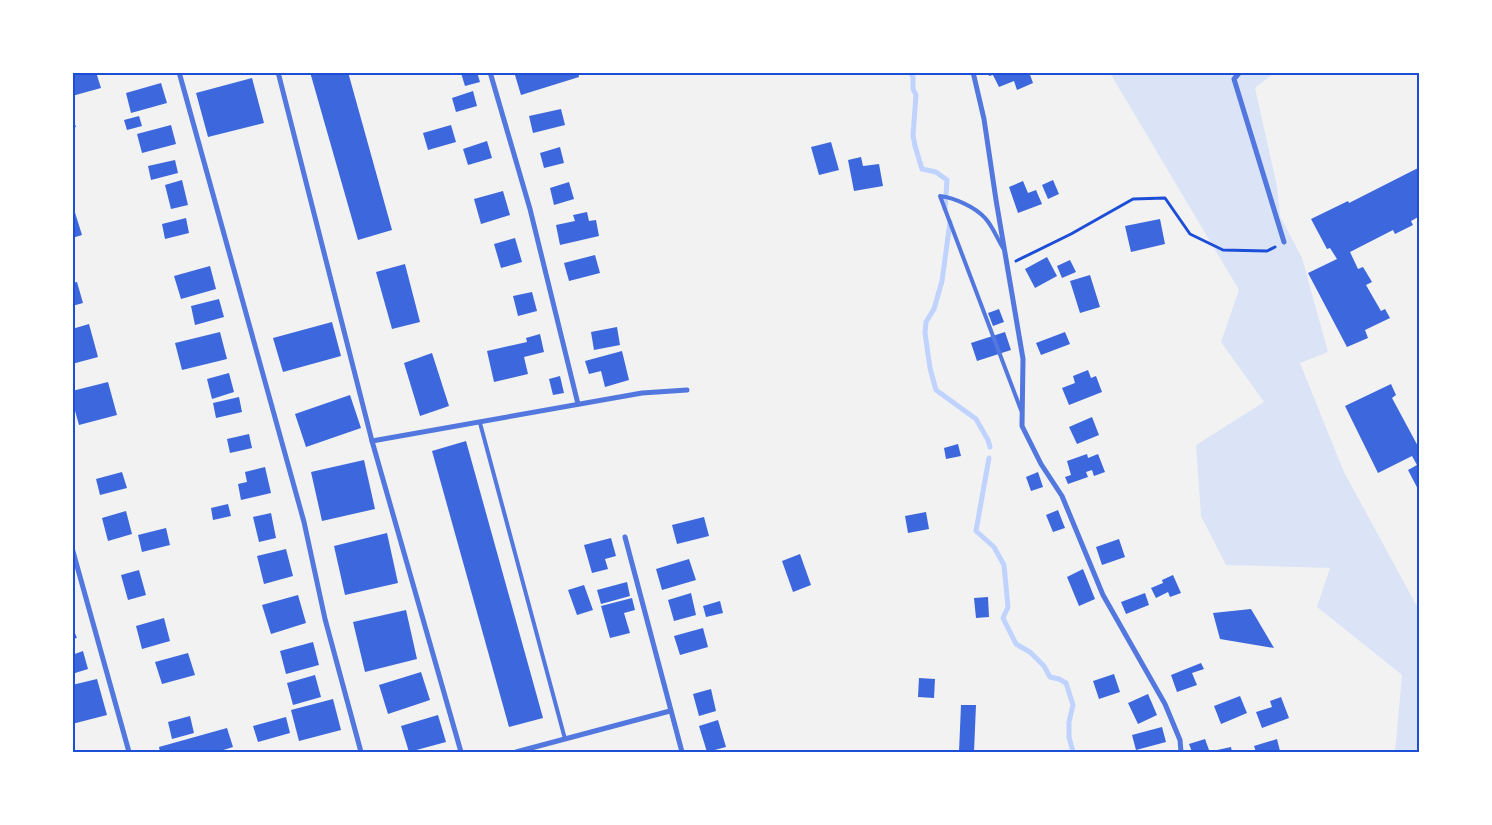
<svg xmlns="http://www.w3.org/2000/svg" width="1492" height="825" viewBox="0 0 1492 825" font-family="'IBM Plex Sans',sans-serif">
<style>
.green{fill:#dbe4f7}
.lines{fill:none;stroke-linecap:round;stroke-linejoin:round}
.stream{stroke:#bfd3fe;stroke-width:5}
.building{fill:#3d67dc}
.path{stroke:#1d4ed8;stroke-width:3}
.service{stroke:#5277de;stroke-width:4}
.minor{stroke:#5277de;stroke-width:5}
.neatline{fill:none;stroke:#1d4ed8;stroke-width:2}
</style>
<rect width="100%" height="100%" fill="#f2f2f2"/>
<path class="green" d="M1110,73H1274L1255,88L1277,186L1280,216L1302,258L1328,352L1300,363L1344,472L1419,610V752H1395L1402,675L1317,607L1330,568L1226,565L1201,516L1196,445L1264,402L1221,342L1239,290Z"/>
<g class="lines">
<g class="stream">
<path d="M910,72L913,77V89L916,95L913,135L915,146L922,169L936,172L947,180L945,209"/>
<path d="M950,222L942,281L934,309L926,322L925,333L930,368L936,390L976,419L988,440L990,447"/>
<path d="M989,458L976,531L994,547L1004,565L1008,607L1003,618L1016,644L1030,652L1044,666L1050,677L1059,679L1066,683L1073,705L1069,722V737L1073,752"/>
</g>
</g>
<g class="building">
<path d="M76,72H96L101,88L72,96V74Z"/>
<path d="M310,72H348L392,230L358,240Z"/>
<path d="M477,72L480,82L465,86L461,73Z"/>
<path d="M522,72H578L579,77L521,95L515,75Z"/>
<path d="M988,72H1029L1033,83L1017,90L1014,81L999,87L993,75L989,76Z"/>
<path d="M252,78L264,123L208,137L196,93Z"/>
<path d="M161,83L167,103L131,113L126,93Z"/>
<path d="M473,91L477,106L456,112L452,98Z"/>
<path d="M561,109L565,125L533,133L529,116Z"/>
<path d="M139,116L142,126L127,130L124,120Z"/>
<path d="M72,117L76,127L72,128Z"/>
<path d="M171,125L176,144L142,153L137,134Z"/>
<path d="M451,125L456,142L428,150L423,133Z"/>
<path d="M487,141L492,158L468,165L463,149Z"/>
<path d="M831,142L839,170L819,175L811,147Z"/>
<path d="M560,147L564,163L544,168L540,153Z"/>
<path d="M861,157L863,166L879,164L883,186L854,191L848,160Z"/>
<path d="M175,160L178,173L151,180L148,166Z"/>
<path d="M1420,164V216L1411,221L1413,225L1395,234L1393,230L1350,252L1358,269L1363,267L1372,282L1366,285L1381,311L1385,309L1390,318L1365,330L1368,338L1347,347L1308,273L1337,259L1330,248L1327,249L1311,219L1348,201L1349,203L1418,168L1417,165Z"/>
<path d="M182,180L188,205L171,209L165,185Z"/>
<path d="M1053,180L1059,194L1048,199L1042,185Z"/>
<path d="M1023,181L1028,193L1036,190L1042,204L1018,213L1009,187Z"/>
<path d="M569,182L574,199L554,205L550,188Z"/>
<path d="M503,191L510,215L481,224L474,199Z"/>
<path d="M72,203L82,235L72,238Z"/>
<path d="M587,212L589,221L596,220L599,236L560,245L556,225L575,221L573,215Z"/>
<path d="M186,218L189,233L165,239L162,224Z"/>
<path d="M1160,219L1165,244L1131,252L1125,226Z"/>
<path d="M515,238L522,262L501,268L494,244Z"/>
<path d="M595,255L600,273L569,281L564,263Z"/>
<path d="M1047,257L1057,276L1035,288L1025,269Z"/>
<path d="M1070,260L1076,272L1062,278L1057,266Z"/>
<path d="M405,264L420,322L392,329L376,272Z"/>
<path d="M210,266L216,289L181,299L174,276Z"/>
<path d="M1090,275L1100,307L1080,313L1070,281Z"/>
<path d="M77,282L83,303L72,306V283Z"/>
<path d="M532,292L537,311L518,316L513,296Z"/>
<path d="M219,299L224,317L195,325L191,306Z"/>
<path d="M999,309L1004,322L993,326L988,313Z"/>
<path d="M332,322L341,356L283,372L273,338Z"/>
<path d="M89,324L98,357L72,364V329Z"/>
<path d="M617,327L620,345L594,350L591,332Z"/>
<path d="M220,332L227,359L182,370L175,343Z"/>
<path d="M1005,332L1011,350L977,361L971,343Z"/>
<path d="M1065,332L1070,344L1041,355L1036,343Z"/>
<path d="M540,334L544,352L524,357L528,374L494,382L487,351L527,342L526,338Z"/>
<path d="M622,351L629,380L605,387L601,371L589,374L585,361Z"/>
<path d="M432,353L449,406L420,416L404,363Z"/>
<path d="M1088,370L1091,378L1096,376L1102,392L1069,405L1062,388L1075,383L1073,376Z"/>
<path d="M229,373L234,392L212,399L207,379Z"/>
<path d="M560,376L564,393L553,395L549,379Z"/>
<path d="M108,382L117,415L79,425L72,400V391Z"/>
<path d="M1391,384L1396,395L1392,398L1420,450V493L1408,470L1417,465L1412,456L1378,473L1345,406Z"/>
<path d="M350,395L361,428L306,447L295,414Z"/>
<path d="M239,397L242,412L216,418L213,403Z"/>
<path d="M1092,417L1099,435L1077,444L1069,427Z"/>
<path d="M249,434L252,448L230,453L227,439Z"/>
<path d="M466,441L543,718L509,727L432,451Z"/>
<path d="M958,444L961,456L946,459L944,448Z"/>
<path d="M1087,454L1088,458L1098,454L1105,472L1094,476L1092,470L1086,472L1088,477L1068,484L1065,477L1071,475L1067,461Z"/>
<path d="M364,460L375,509L322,521L311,472Z"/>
<path d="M265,467L271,493L241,500L238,484L247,482L245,472Z"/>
<path d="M122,472L127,488L100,495L96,479Z"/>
<path d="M1038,472L1043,487L1031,491L1026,477Z"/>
<path d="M228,504L231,516L213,520L211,508Z"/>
<path d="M1058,510L1065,528L1053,532L1046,515Z"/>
<path d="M126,511L132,534L108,541L102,518Z"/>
<path d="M926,512L929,529L908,533L905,516Z"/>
<path d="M271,513L276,538L259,542L253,517Z"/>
<path d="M704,517L709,536L677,544L672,525Z"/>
<path d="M166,528L170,545L142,552L138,535Z"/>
<path d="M387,533L398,583L345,595L334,546Z"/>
<path d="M611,538L616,556L605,559L608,569L592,573L584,545Z"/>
<path d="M1119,539L1125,557L1102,565L1096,547Z"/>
<path d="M286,549L293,576L264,584L257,556Z"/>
<path d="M800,554L811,585L793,592L782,561Z"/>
<path d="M689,559L696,580L662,590L656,569Z"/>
<path d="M1083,569L1095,599L1079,606L1067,577Z"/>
<path d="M139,570L146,595L128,600L121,575Z"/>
<path d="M1173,575L1181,593L1170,597L1168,592L1156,598L1151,588L1163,583L1162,580Z"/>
<path d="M627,582L630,596L601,604L597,590Z"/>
<path d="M584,585L593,610L577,615L568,590Z"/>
<path d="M691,593L696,615L674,621L668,600Z"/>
<path d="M1145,593L1149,605L1126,614L1121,602Z"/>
<path d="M298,595L306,623L271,634L262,605Z"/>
<path d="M988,597L989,617L976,618L974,598Z"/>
<path d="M632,598L635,610L624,613L630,633L610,638L601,606Z"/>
<path d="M720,601L723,613L706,617L703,606Z"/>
<path d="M1251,609L1274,648L1220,639L1213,613Z"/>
<path d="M406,610L417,659L365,672L353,622Z"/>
<path d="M164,618L170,641L142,649L136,626Z"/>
<path d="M72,626L77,638L72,639Z"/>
<path d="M703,628L708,647L680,655L674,636Z"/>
<path d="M313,642L319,665L286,674L280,651Z"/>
<path d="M83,651L88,669L72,674V655Z"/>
<path d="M188,653L195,675L162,684L155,662Z"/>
<path d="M1201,663L1204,669L1192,673L1197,685L1177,692L1171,675Z"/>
<path d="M421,672L430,700L388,714L379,685Z"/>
<path d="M1114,674L1120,692L1099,699L1093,681Z"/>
<path d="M315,675L321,697L293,705L287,683Z"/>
<path d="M919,678L935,679L934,698L918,697Z"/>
<path d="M97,679L107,715L72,724V685Z"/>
<path d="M711,689L716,711L699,716L693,694Z"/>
<path d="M1148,694L1157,715L1138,724L1128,703Z"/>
<path d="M1240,696L1247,713L1221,724L1214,706Z"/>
<path d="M1281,697L1289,718L1262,728L1256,712L1272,707L1270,701Z"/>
<path d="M333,699L341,730L299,741L291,710Z"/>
<path d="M961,705H976L974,752H959Z"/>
<path d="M438,715L446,742L409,752L401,726Z"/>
<path d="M190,716L194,733L172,739L168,722Z"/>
<path d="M286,717L290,733L258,742L253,726Z"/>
<path d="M718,720L726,747L707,752L699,726Z"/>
<path d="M1162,727L1166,742L1136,750L1132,735Z"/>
<path d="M227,728L233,747L217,752H160L159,747Z"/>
<path d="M1205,739L1209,750L1201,752H1192L1189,744Z"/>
<path d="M1277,739L1280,751L1256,752L1254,746Z"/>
<path d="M1231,747L1232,752H1218L1217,750Z"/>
</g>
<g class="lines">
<path class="path" d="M1016,261L1071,234L1133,199L1165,198L1190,234L1223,250L1267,251L1275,247"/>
<g class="service">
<path d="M1003,248C998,240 992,225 985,218C975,207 955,198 940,196L1021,410"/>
<path d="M480,423L565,739"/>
</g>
<g class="minor">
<path d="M179,72L304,522L325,619L361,752"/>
<path d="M278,72L372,441L461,752"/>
<path d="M490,72L530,209L578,404"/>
<path d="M973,72L984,119L996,200L1023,359L1022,426L1041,464L1062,496L1103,595L1165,704L1180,740L1181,752"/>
<path d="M1240,72L1234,79L1284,242"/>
<path d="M372,441L642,393L687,390"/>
<path d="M625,537L682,752"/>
<path d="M72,548L129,752"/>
<path d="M516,752L670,711"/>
</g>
</g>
<rect width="1492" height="825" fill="none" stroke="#ffffff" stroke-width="148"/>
<rect x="74" y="74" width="1344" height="677" class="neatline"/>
</svg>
